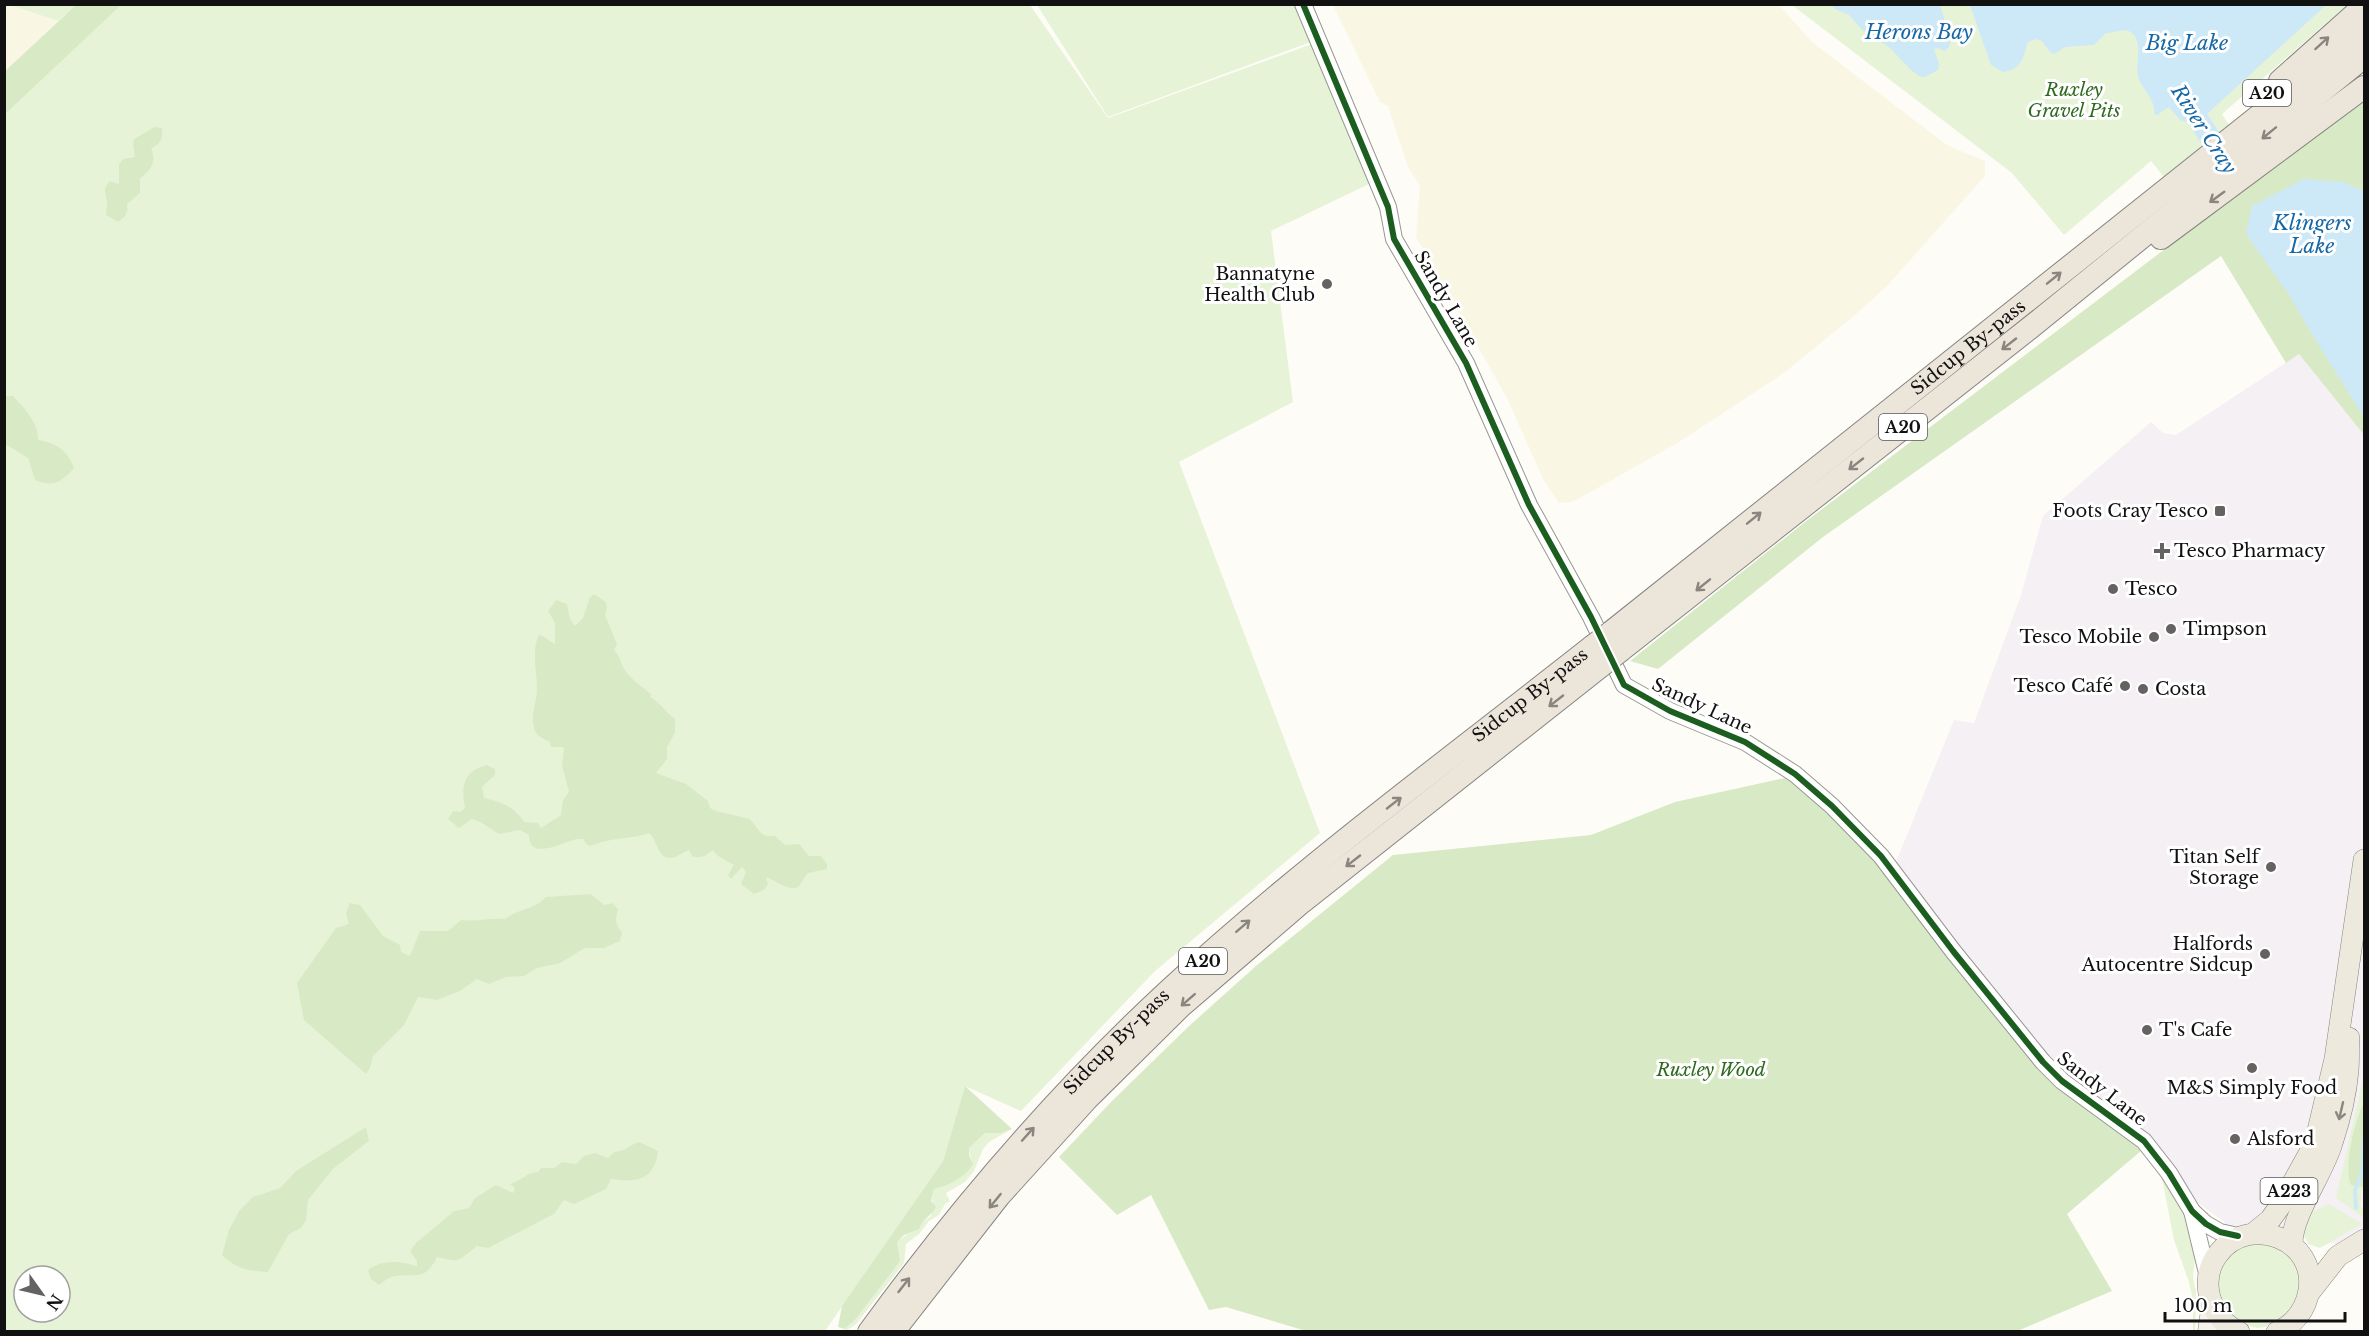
<svg xmlns="http://www.w3.org/2000/svg" width="2369" height="1336" viewBox="0 0 2369 1336" font-family="'Libre Baskerville',serif">
<style>
.industrial{fill:#f5f0f3}
.farmland{fill:#f9f7e4}
.green{fill:#e7f3d7;fill-rule:evenodd}
.forest{fill:#d8eac5}
.water{fill:#cde8f7}
.lines{fill:none;stroke-linecap:round;stroke-linejoin:round}
.stream{stroke:#cde8f7;stroke-width:4}
.river{stroke:#cde8f7;stroke-width:21}
.tertiary-casing{stroke:#979795;stroke-width:18}
.secondary-casing{stroke:#8e8d8b;stroke-width:21}
.primary-casing{stroke:#858482;stroke-width:22}
.trunk-casing{stroke:#858482;stroke-width:24}
.tertiary{stroke:#fffffe;stroke-width:16}
.secondary{stroke:#f6f4eb;stroke-width:20}
.primary{stroke:#ede9dc;stroke-width:21}
.trunk{stroke:#ece5da;stroke-width:22}
.trunk-bridge-casing{stroke:#858482;stroke-width:24;stroke-linecap:butt}
.trunk-bridge{stroke:#ece5da;stroke-width:22}
.cycleway-casing{stroke:#fff;stroke-width:10}
.cycleway{stroke:#1b5e20;stroke-width:6}
.oneway{stroke:#898680}
.oneway2{stroke:#8a8881}
.poi-dot{fill:#646362;stroke:#fff;stroke-width:2}
.labels{text-anchor:middle;stroke-width:6;stroke-linejoin:round;paint-order:stroke}
.shield{fill:#fff;stroke:#585858;stroke-width:1.5}
.shield-label{font-size:16px;font-weight:bold;fill:#111}
.park-label{font-size:18px;font-style:italic;fill:#2f6b1f;stroke:#fff}
.poi-label{font-size:18px;fill:#111;stroke:#fff;text-anchor:end}
.street-label{font-size:18px;fill:#111;stroke:#fff}
.water-label{font-size:20px;font-style:italic;fill:#1768a6;stroke:#fff}
</style>
<rect width="100%" height="100%" fill="#fdfcf7"/>
<path class="industrial" d="M2299,354L2364,435V1232L2341,1245L2227,1224L2197,1202L2153,1142L2062,1080L1954,950L1896,862L1954,720L1974,723L2021,595L2043,516L2151,422L2163,433L2176,435Z"/>
<g class="farmland">
<path d="M8,5L58,21L5,71V9Z"/>
<path d="M1333,5H1779L1812,42L1947,145L1985,161V176L1887,286L1855,315L1784,373L1679,442L1589,493L1572,502L1559,503L1543,479L1507,398L1416,237L1420,186L1408,167L1388,106L1380,102Z"/>
</g>
<g class="green">
<path d="M5,4L1030,5L1108,118L1315,43L1371,183L1271,231L1293,402L1179,462L1320,833L1155,971L1021,1111L965,1086L943,1161L825,1331H5V72L74,7L58,21L9,5L5,9ZM24,1276H60V1312H24Z"/>
<path d="M1037,5H1301L1316,40L1108,117Z"/>
<path d="M1792,5H2347L2222,114L2263,179L2364,425L2151,161L2064,235L2012,173Z"/>
<path d="M2363,1079L2364,1176L2360,1206L2364,1209V1218L2336,1198Z"/>
<path d="M1012,1129L989,1142L983,1149L974,1171L965,1182L946,1193L950,1201L945,1204L939,1215L929,1221L919,1234L906,1244L904,1263L856,1324L846,1331L844,1329L855,1320L899,1261L897,1242L931,1216L933,1188C944,1187 973,1174 972,1162C971,1157 969,1154 969,1148L985,1133H1001Z"/>
<path d="M2162,1178L2182,1207L2196,1248L2193,1277L2196,1292L2195,1331H2193V1301L2189,1282L2174,1240Z"/>
<path d="M2329,1204L2362,1224L2320,1248L2308,1244L2302,1228L2308,1214Z"/>
<path d="M2270,1243L2295,1260L2301,1282L2295,1308L2271,1326L2258,1328L2240,1324L2218,1301L2217,1272L2232,1250L2238,1246Z"/>
</g>
<g class="forest">
<path d="M76,5H121L5,114V71Z"/>
<path d="M2364,98V435L2299,354L2286,363L2221,256L1823,537L1658,669L1630,661L1805,522Z"/>
<path d="M155,127L162,128C163,139 161,143 151,149C157,161 151,171 140,178V193L127,204C129,213 125,217 118,222L106,215C106,211 107,208 107,204C107,194 101,190 110,181L119,184V164L123,159L135,157L133,144L134,139Z"/>
<path d="M4,396H13C24,408 39,423 38,440C57,443 67,450 74,468C61,482 54,488 35,480L28,458L5,444Z"/>
<path d="M594,594L606,602L607,608L605,615L617,644L614,650C620,656 620,660 623,667C629,678 641,686 651,694L650,697C660,702 665,712 675,719V733L667,747V759L656,773L686,784L708,801L710,808L716,811L750,819L761,833L766,836H775L785,845L799,844L809,856H821L827,864V869L808,873C804,877 802,883 799,886C791,893 775,880 766,877L768,884L764,890L754,894L741,884L746,872L742,867L731,879L728,875L734,865L718,856L713,850C706,856 700,859 692,856L689,850C683,852 676,858 671,858C656,858 658,840 649,833C630,840 610,837 590,846L586,844L583,839H577C562,842 529,862 529,835L520,830L499,834C489,828 483,822 472,819L459,828L448,819L453,811L460,812L465,808C461,786 463,771 487,765L495,769V775L482,787L484,798C501,802 514,806 524,822L538,823L541,828L561,815L563,800L569,792L562,766L564,747H551L550,742C545,740 538,737 535,731C529,716 537,703 537,689C537,672 531,650 539,635C546,636 549,642 555,644V623L548,611L556,600L567,604L570,619L575,626L583,618L590,597Z"/>
<path d="M1794,776L1880,858L2024,1042L2111,1118L2142,1150L2067,1214L2112,1291L2015,1332L1306,1331L1226,1307L1209,1310L1151,1195L1117,1215L1059,1157L1112,1101L1188,1027L1256,966L1393,855L1591,835L1675,802Z"/>
<path d="M591,894L604,905L612,903L618,909C615,920 615,924 622,932L620,941L604,948H585L560,963L537,968L524,976L506,977L489,984L477,979L460,991L437,1000L418,997L404,1025L373,1056L370,1068L366,1074L304,1020L297,983L336,928L349,924L346,913L350,903L360,905L383,936L400,945L401,952L410,956L420,931H448L461,920C476,922 490,918 505,919C521,907 533,911 546,897Z"/>
<path d="M965,1086L1012,1129L1001,1133H985L969,1148V1155L973,1164C966,1177 948,1186 934,1189L931,1201L936,1207C931,1216 922,1220 919,1229L904,1235L897,1242L900,1261L855,1320L844,1329L838,1327L842,1306L943,1161Z"/>
<path d="M2364,1102V1176L2363,1187L2351,1185C2343,1166 2355,1120 2364,1102Z"/>
<path d="M366,1127L369,1141L334,1168L308,1200L306,1220L301,1228L289,1234L268,1272C249,1271 236,1269 222,1255L229,1230L239,1211L253,1197L280,1188L296,1171Z"/>
<path d="M639,1142L658,1151C655,1180 636,1183 611,1179L606,1189L574,1204L564,1200L554,1214L488,1248L477,1246C458,1261 461,1263 437,1257C424,1284 415,1271 392,1277C388,1278 383,1282 379,1285L371,1279L368,1270C383,1259 400,1261 417,1266V1261L410,1251L416,1243L454,1211L469,1208L475,1198L496,1185L513,1193L515,1188L510,1184C521,1181 527,1172 538,1172L541,1168H554L562,1162L576,1164L584,1156L595,1153L608,1158L614,1152C623,1152 630,1145 639,1142Z"/>
</g>
<g class="water">
<path d="M1830,5H1940L1947,27L1952,36L1949,47L1945,51L1938,48L1934,49L1939,64L1938,70L1925,77H1921L1911,70L1890,48L1876,38L1866,34L1849,15L1837,10Z"/>
<path d="M1970,5H2326L2207,114L2203,121L2204,127L2202,129L2199,125L2180,120L2169,107L2157,115L2154,114C2156,99 2142,90 2138,76C2135,63 2143,44 2133,34C2126,26 2115,33 2106,33L2094,45L2065,47L2054,54L2049,51L2042,41L2035,39L2027,43C2024,59 2020,70 2003,72L1991,65Z"/>
<path d="M2304,179L2343,182L2364,191V417L2310,331L2288,293L2246,234L2252,206Z"/>
</g>
<g class="lines">
<path class="stream" d="M2356,1208L2355,1190L2362,1174L2364,1140"/>
<path class="river" d="M2188,103L2226,163"/>
<g class="tertiary-casing">
<g id="tertiary">
<path d="M1303,4L1388,207L1394,239L1466,363L1529,505L1591,617L1624,685L1670,711L1745,742L1795,774L1832,806L1881,856L1953,951L2043,1062L2062,1081L2144,1141L2169,1173L2192,1211L2206,1224L2220,1232L2238,1236"/>
<path d="M2192,1211L2208,1277"/>
</g>
</g>
<g class="secondary-casing">
<path id="secondary" d="M2208,1332L2212,1302"/>
</g>
<g class="primary-casing">
<g id="primary">
<path d="M2254,1233L2270,1220L2280,1206L2315,1143L2335,1059L2364,860"/>
<path d="M2292,1245C2291,1216 2323,1174 2332,1143C2340,1119 2346,1095 2348,1070C2349,1060 2348,1049 2349,1038"/>
<path d="M2309,1293L2338,1256L2364,1240"/>
<path d="M2239,1332C2224,1325 2215,1314 2210,1298C2206,1283 2208,1267 2218,1254C2249,1213 2317,1239 2309,1290C2306,1309 2295,1324 2277,1332"/>
</g>
</g>
<g class="trunk-casing">
<g id="trunk">
<path d="M2280,81L2364,6"/>
<path d="M2161,238L2364,87"/>
<path id="s1" d="M1610,633L2364,32"/>
<path d="M1621,650L2031,327L2364,57"/>
<path id="s2" d="M869,1332C958,1210 1056,1095 1167,992C1301,868 1450,759 1593,646"/>
<path d="M893,1332L999,1196L1087,1099L1180,1007L1302,902L1602,665"/>
</g>
</g>
<use href="#tertiary" class="tertiary"/>
<use href="#secondary" class="secondary"/>
<use href="#primary" class="primary"/>
<use href="#trunk" class="trunk"/>
<g class="trunk-bridge-casing">
<g id="trunk-bridge">
<path d="M1593,646L1610,633"/>
<path d="M1602,665L1621,650"/>
</g>
</g>
<use href="#trunk-bridge" class="trunk-bridge"/>
<g class="cycleway-casing">
<path id="cycleway" d="M1303,4L1388,207L1394,239L1466,363L1529,505L1591,617L1624,685L1670,711L1745,742L1795,774L1832,806L1881,856L1953,951L2043,1062L2062,1081L2144,1141L2169,1173L2192,1211L2206,1224L2220,1232L2238,1236"/>
</g>
<use href="#cycleway" class="cycleway"/>
</g>
<defs><path id="oneway-shaft" d="M-6 0H5M1.5-3L5.5 0L1.5 3" fill="none" stroke-width="1.6" stroke-linecap="round" stroke-linejoin="round" transform="scale(1.5)"/></defs>
<g class="oneway">
<use href="#oneway-shaft" transform="translate(2322 43) rotate(-42)"/>
<use href="#oneway-shaft" transform="translate(2269 133) rotate(141)"/>
<use href="#oneway-shaft" transform="translate(2217 197) rotate(144)"/>
<use href="#oneway-shaft" transform="translate(2054 278) rotate(-39)"/>
<use href="#oneway-shaft" transform="translate(2009 344) rotate(142)"/>
<use href="#oneway-shaft" transform="translate(1856 464) rotate(142)"/>
<use href="#oneway-shaft" transform="translate(1754 518) rotate(-39)"/>
<use href="#oneway-shaft" transform="translate(1703 585) rotate(141)"/>
<use href="#oneway-shaft" transform="translate(1556 701) rotate(142)"/>
<use href="#oneway-shaft" transform="translate(1394 803) rotate(-38)"/>
<use href="#oneway-shaft" transform="translate(1353 861) rotate(142)"/>
<use href="#oneway-shaft" transform="translate(1243 926) rotate(-41)"/>
<use href="#oneway-shaft" transform="translate(1188 1000) rotate(139)"/>
<use href="#oneway-shaft" transform="translate(1028 1134) rotate(-48)"/>
<use href="#oneway-shaft" transform="translate(995 1201) rotate(129)"/>
<use href="#oneway-shaft" transform="translate(904 1285) rotate(-52)"/>
</g>
<use class="oneway2" href="#oneway-shaft" transform="translate(2341 1111) rotate(103)"/>
<g class="poi-dot">
<circle cx="1327" cy="284" r="6"/>
<rect x="2214" y="505" width="12" height="12" rx="3"/>
<path d="M2159 542h6v6h6v6h-6v6h-6v-6h-6v-6h6z"/>
<circle cx="2113" cy="589" r="6"/>
<circle cx="2171" cy="629" r="6"/>
<circle cx="2154" cy="637" r="6"/>
<circle cx="2125" cy="686" r="6"/>
<circle cx="2143" cy="689" r="6"/>
<circle cx="2271" cy="867" r="6"/>
<circle cx="2265" cy="954" r="6"/>
<circle cx="2147" cy="1030" r="6"/>
<circle cx="2252" cy="1068" r="6"/>
<circle cx="2235" cy="1139" r="6"/>
</g>
<g class="labels">
<g class="shield">
<rect x="2243" y="80" width="48" height="26" rx="4.5"/>
<rect x="1879" y="414" width="48" height="26" rx="4.5"/>
<rect x="1179" y="948" width="48" height="26" rx="4.5"/>
<rect x="2260.5" y="1178" width="57" height="26" rx="4.5"/>
</g>
<g class="shield-label">
<text x="2267" y="99">A20</text>
<text x="1903" y="433">A20</text>
<text x="1203" y="967">A20</text>
<text x="2289" y="1197">A223</text>
</g>
<g class="park-label">
<text x="2074" y="96">Ruxley<tspan x="2074" dy="21">Gravel Pits</tspan></text>
<text x="1711" y="1076">Ruxley Wood</text>
</g>
<g class="poi-label">
<text x="1315" y="280">Bannatyne<tspan x="1315" dy="21">Health Club</tspan></text>
<text x="2208" y="517">Foots Cray Tesco</text>
<text x="2174" y="557" text-anchor="start">Tesco Pharmacy</text>
<text x="2125" y="595" text-anchor="start">Tesco</text>
<text x="2183" y="635" text-anchor="start">Timpson</text>
<text x="2142" y="643">Tesco Mobile</text>
<text x="2113" y="692">Tesco Café</text>
<text x="2155" y="695" text-anchor="start">Costa</text>
<text x="2259" y="863">Titan Self<tspan x="2259" dy="21">Storage</tspan></text>
<text x="2253" y="950">Halfords<tspan x="2253" dy="21">Autocentre Sidcup</tspan></text>
<text x="2159" y="1036" text-anchor="start">T's Cafe</text>
<text x="2252" y="1094" text-anchor="middle">M&amp;S Simply Food</text>
<text x="2247" y="1145" text-anchor="start">Alsford</text>
</g>
<g class="street-label">
<text transform="translate(1446 299) rotate(60)" y="6">Sandy Lane</text>
<text dy="6" stroke="none"><textPath href="#s1" startOffset="458">Sidcup By-pass</textPath></text>
<text dy="6" stroke="none"><textPath href="#s2" startOffset="922">Sidcup By-pass</textPath></text>
<text transform="translate(1702 706) rotate(25)" y="6">Sandy Lane</text>
<text dy="6" stroke="none"><textPath href="#s2" startOffset="382">Sidcup By-pass</textPath></text>
<text transform="translate(2102 1089) rotate(38)" y="6">Sandy Lane</text>
</g>
<g class="water-label">
<text x="1919" y="39">Herons Bay</text>
<text x="2187" y="50">Big Lake</text>
<text transform="translate(2204 129) rotate(57)" y="7">River Cray</text>
<text x="2312" y="230">Klingers<tspan x="2312" dy="23">Lake</tspan></text>
</g>
</g>
<rect width="2369" height="1336" fill="none" stroke="#111111" stroke-width="12"/>
<g transform="translate(42 1294) rotate(124)"><circle r="28" fill="#ffffff" stroke="#a0a0a0" stroke-width="1.5"/>
<path d="M0-4.5L10 22L0 15L-10 22Z" fill="#646362"/>
<text y="-9" font-size="16" font-weight="bold" text-anchor="middle" fill="#111111">N</text>
</g>
<path d="M2165 1312v9h180v-9" fill="none" stroke="#111111" stroke-width="3"/>
<text x="2174" y="1312" font-size="18" fill="#111111" stroke="#ffffff" stroke-width="4.5" paint-order="stroke">100 m</text>
</svg>
